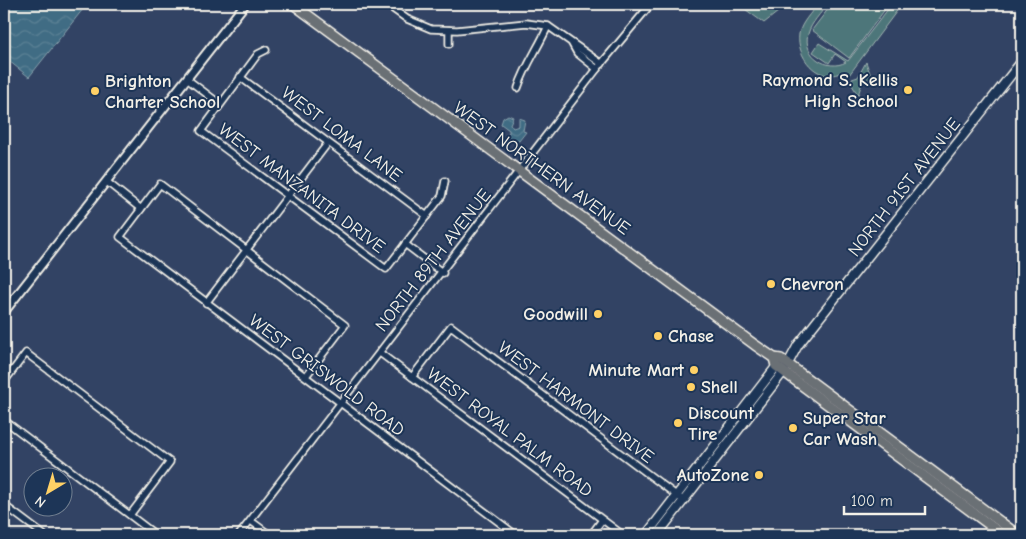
<svg xmlns="http://www.w3.org/2000/svg" width="1026" height="539" viewBox="0 0 1026 539" font-family="'Comic Neue',sans-serif">
<style>
.pitch{fill:#4e767a;stroke:#a1b4b1}
.water{fill:url(#water-waves);stroke:#88a1ac}
.lines{fill:none;stroke-linecap:round;stroke-linejoin:round}
.minor-casing{stroke:#f4f1e8;stroke-width:9}
.tertiary-casing{stroke:#f4f1e8;stroke-width:11}
.secondary-casing{stroke:#f4f1e8;stroke-width:11}
.primary-casing{stroke:#f4f1e8;stroke-width:12}
.minor{stroke:#1d3557;stroke-width:5.5}
.tertiary{stroke:#1d3557;stroke-width:7}
.secondary{stroke:#1d3557;stroke-width:8}
.primary{stroke:#6b6f75;stroke-width:9}
.poi-dot{fill:#ffd166;stroke:#1d3557;stroke-width:2}
.labels{text-anchor:middle;stroke-width:4;stroke-linejoin:round;paint-order:stroke}
.poi-label{font-size:18px;font-weight:bold;fill:#f4f1e8;stroke:#1d3557;text-anchor:start}
.street-label{font-size:18px;fill:#f4f1e8;stroke:#1d3557}
</style>
<defs>
<pattern id="water-waves" width="16" height="10" patternUnits="userSpaceOnUse" patternTransform="scale(1.25)"><rect width="16" height="10" fill="#406c84"/><path d="M0 5q4-4 8 0t8 0" fill="none" stroke="#5c8195"/></pattern>
</defs>
<rect width="100%" height="100%" fill="#324364"/>
<filter id="ink" filterUnits="userSpaceOnUse"><feTurbulence type="fractalNoise" baseFrequency=".02" numOctaves="2"/><feDisplacementMap in="SourceGraphic" scale="10" xChannelSelector="R" yChannelSelector="G"/><feConvolveMatrix kernelMatrix="1 2 1 2 8 2 1 2 1" color-interpolation-filters="sRGB"/></filter>
<g filter="url(#ink)">
<g class="pitch">
<path d="M738,4H788L764,23Z"/>
<path d="M818,4H828C821,13 811,23 808,34C802,56 828,72 846,62L835,54L829,63L813,52L819,43L848,61L892,4H902L846,79L839,74L840,73C817,83 796,56 799,34C801,23 811,13 818,4Z"/>
<path d="M832,4H889L849,58L812,30Z"/>
<path d="M866,62L872,79L863,80L858,95L849,80L858,77Z"/>
</g>
<g class="water">
<path d="M4,4H87L29,77L4,57Z"/>
<path d="M508,115L513,117L510,124L513,128L519,126V118L525,120L523,131L526,132L519,141L508,138L506,134L509,133V130L501,124L503,118Z"/>
</g>
<g class="lines">
<g class="minor-casing">
<g id="minor">
<path d="M386,4L407,19L431,29L457,30L526,23L548,26L602,64"/>
<path d="M449,30V44"/>
<path d="M572,44L577,53L597,69"/>
<path d="M266,50L258,54L201,131L386,269L442,196L445,181"/>
<path d="M240,77L427,216"/>
<path d="M187,79L220,104"/>
<path d="M518,88C525,66 539,47 548,26"/>
<path d="M107,182L141,209"/>
<path d="M405,244L443,273"/>
<path d="M206,303L328,143"/>
<path d="M380,353L623,535"/>
<path d="M306,376L345,325L160,184L120,237L516,535"/>
<path d="M412,377L451,326L680,498"/>
<path d="M4,382L26,353L170,462L130,515"/>
<path d="M4,420L156,535"/>
<path d="M4,505L44,535"/>
<path d="M251,521L270,535"/>
<path d="M239,535L597,69L651,4"/>
<path d="M591,535L602,520"/>
</g>
</g>
<g class="tertiary-casing">
<path id="tertiary" d="M4,312L245,4"/>
</g>
<g class="secondary-casing">
<g id="secondary">
<path d="M646,535L779,363"/>
<path d="M657,535L784,371L798,345L1022,61"/>
</g>
</g>
<g class="primary-casing">
<g id="primary">
<path d="M293,4L755,345L774,358L781,359L1018,535"/>
<path d="M774,358L776,366L1003,535"/>
</g>
</g>
<use href="#minor" class="minor"/>
<use href="#tertiary" class="tertiary"/>
<use href="#secondary" class="secondary"/>
<use href="#primary" class="primary"/>
</g>
</g>
<g class="poi-dot">
<circle cx="908" cy="90" r="5"/>
<circle cx="95" cy="91" r="5"/>
<circle cx="771" cy="284" r="5"/>
<circle cx="598" cy="314" r="5"/>
<circle cx="658" cy="336" r="5"/>
<circle cx="694" cy="370" r="5"/>
<circle cx="691" cy="387" r="5"/>
<circle cx="678" cy="423" r="5"/>
<circle cx="793" cy="428" r="5"/>
<circle cx="759" cy="475" r="5"/>
</g>
<g class="labels">
<g class="poi-label">
<text x="898" y="86" text-anchor="end">Raymond S. Kellis<tspan x="898" dy="21">High School</tspan></text>
<text x="105" y="87">Brighton<tspan x="105" dy="21">Charter School</tspan></text>
<text x="781" y="290">Chevron</text>
<text x="588" y="320" text-anchor="end">Goodwill</text>
<text x="668" y="342">Chase</text>
<text x="684" y="376" text-anchor="end">Minute Mart</text>
<text x="701" y="393">Shell</text>
<text x="688" y="419">Discount<tspan x="688" dy="21">Tire</tspan></text>
<text x="803" y="424">Super Star<tspan x="803" dy="21">Car Wash</tspan></text>
<text x="749" y="481" text-anchor="end">AutoZone</text>
</g>
<g class="street-label">
<text transform="translate(342 134) rotate(37)" y="6">WEST LOMA LANE</text>
<text transform="translate(542 168) rotate(36)" y="6">WEST NORTHERN AVENUE</text>
<text transform="translate(904 187) rotate(-52)" y="6">NORTH 91ST AVENUE</text>
<text transform="translate(302 188) rotate(37)" y="6">WEST MANZANITA DRIVE</text>
<text transform="translate(433 260) rotate(-52)" y="6">NORTH 89TH AVENUE</text>
<text transform="translate(327 375) rotate(37)" y="6">WEST GRISWOLD ROAD</text>
<text transform="translate(576 402) rotate(37)" y="6">WEST HARMONT DRIVE</text>
<text transform="translate(510 432) rotate(37)" y="6">WEST ROYAL PALM ROAD</text>
</g>
</g>
<rect width="1026" height="539" fill="none" stroke="#1d3557" stroke-width="20"/>
<rect x="10" y="10" width="1006" height="519" fill="none" stroke="#f4f1e8" stroke-width="2" filter="url(#ink)"/>
<g transform="translate(48 492) rotate(218)"><circle r="24" fill="#1d3557" stroke="#738091"/>
<path d="M0-4L9 19L0 12L-9 19Z" fill="#ffd166"/>
<text y="-8" font-size="14" font-weight="bold" text-anchor="middle" fill="#f4f1e8">N</text>
</g>
<path d="M844 506v8h81v-8" fill="none" stroke="#f4f1e8" stroke-width="2.5"/>
<text x="851" y="506" font-size="15" fill="#f4f1e8" stroke="#1d3557" stroke-width="4" paint-order="stroke">100 m</text>
</svg>
